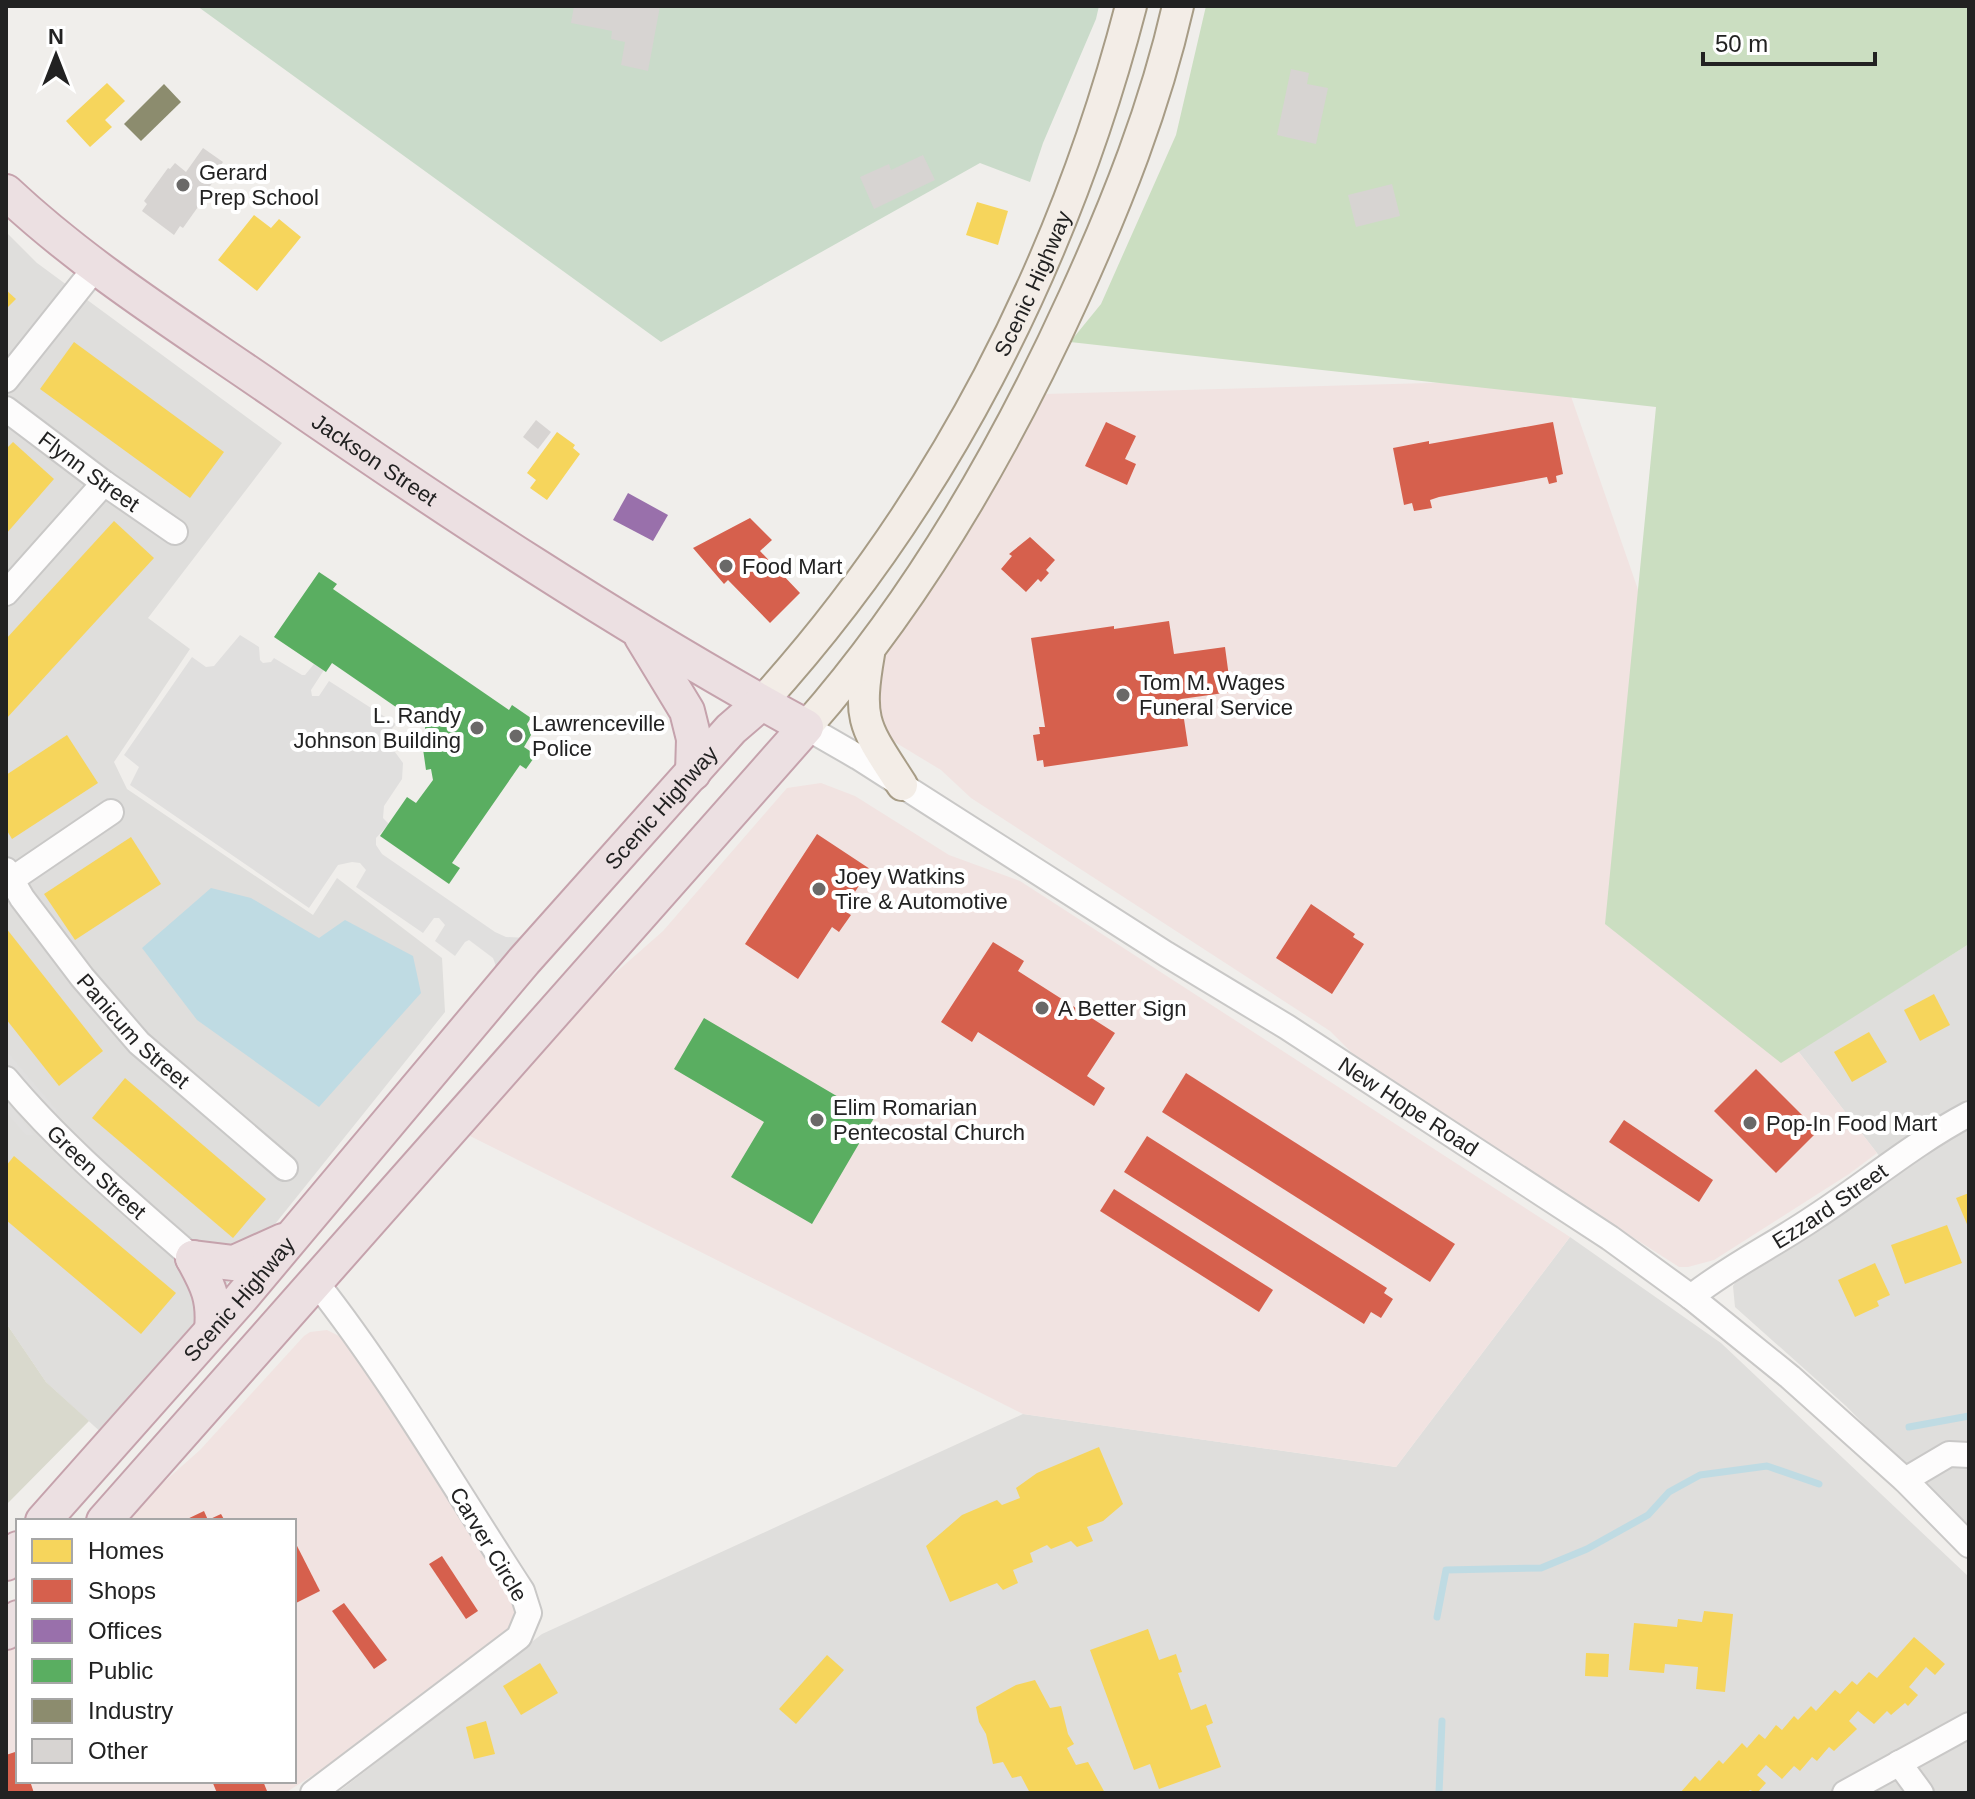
<svg xmlns="http://www.w3.org/2000/svg" width="1975" height="1799" viewBox="0 0 1975 1799" font-family="Arial,sans-serif">
<style>
.residential{fill:#dfdedc}
.commercial{fill:#f1e3e1}
.construction{fill:#d9d9cd}
.forest{fill:#cbdec1}
.cemetery{fill:#cadbca}
.parking{fill:#e0dfde}
.water{fill:#bfdbe3}
.homes{fill:#f6d55c}
.shops{fill:#d6604d}
.offices{fill:#9970ab}
.public{fill:#5aae61}
.industry{fill:#8c8c6e}
.lines{fill:none;stroke-linecap:round;stroke-linejoin:round}
.stream{stroke:#bfdbe3;stroke-width:7}
.building{fill:#d7d4d2}
.minor-casing{stroke:#c9c8c7;stroke-width:28}
.major-casing{stroke:#a79c86;stroke-width:34}
.highway-casing{stroke:#c5a2ac;stroke-width:38}
.minor{stroke:#fdfcfc;stroke-width:24}
.major{stroke:#f3ede7;stroke-width:30}
.highway{stroke:#ece0e2;stroke-width:34}
.poi-dot{fill:#6a6968;stroke:#fff;stroke-width:3}
.labels{text-anchor:middle;stroke-width:8;stroke-linejoin:round;paint-order:stroke}
.poi-label{font-size:22px;fill:#222;stroke:#fff;text-anchor:start}
.street-label{font-size:22px;fill:#222;stroke:#fff}
</style>
<rect width="100%" height="100%" fill="#f0eeeb"/>
<g class="residential">
<path d="M6,232L37,263L282,443L148,618L190,649L114,762L127,789L313,915L337,878L442,958L445,1012L105,1436L46,1382L6,1323Z"/>
<path d="M1969,944V1531L1846,1406L1735,1307L1733,1286L1743,1271L1894,1175L1798,1051Z"/>
<path d="M1570,1237L1721,1343L1969,1577V1793H337L542,1634L1023,1414L1396,1467Z"/>
</g>
<g class="commercial">
<path d="M1565,379L1798,1051L1877,1153L1849,1174L1714,1260L1688,1267H1679L1362,1063L1330,1031L971,798L941,770L888,738L876,720L872,678L884,654L986,496L1045,394Z"/>
<path d="M821,783L855,796L949,855L1020,881L1570,1237L1396,1467L1023,1414L464,1133L587,998L663,931L787,788Z"/>
<path d="M327,1330L343,1338L509,1589L516,1605V1618L511,1627L354,1749L285,1793H6V1651L18,1637V1781H294V1521H120L200,1450L304,1336L310,1332Z"/>
</g>
<path class="construction" d="M6,1323L46,1382L89,1421L6,1505Z"/>
<path class="forest" d="M1206,6H1969V944L1781,1063L1605,924L1656,407L1070,342L1101,304L1176,135Z"/>
<path class="cemetery" d="M197,6H1099L1096,19L1043,143L1030,182L980,163L661,342Z"/>
<g class="parking">
<path d="M240,635L259,647L260,660L263,663L271,662L274,658L302,675H305L314,664L324,670L311,690L312,696H319L329,681L396,724L388,734L387,741L403,763L402,779L384,806L383,818L389,824L376,838V845L382,854L495,932L506,937L527,938L497,969L493,958L469,940L465,942L455,956L435,941L445,925L439,918H434L423,933L356,887L366,870L360,863L352,862L338,865L309,908L130,785L139,767L124,755L192,657L206,667L214,666Z"/>
<path d="M6,1050L56,1109V1122L6,1063Z"/>
<path d="M6,1100L34,1135H26L6,1112Z"/>
</g>
<path class="water" d="M211,888L251,898L319,938L345,920L413,956L421,993L319,1107L197,1020L142,948Z"/>
<g class="homes">
<path d="M107,83L125,101L105,120L112,127L90,147L66,121Z"/>
<path d="M977,202L1008,211L998,245L966,235Z"/>
<path d="M254,215L271,228L279,219L301,237L257,291L218,260Z"/>
<path d="M6,290L16,299L6,309Z"/>
<path d="M74,342L224,452L190,498L40,389Z"/>
<path d="M557,432L575,445L573,448L580,454L547,500L530,488L536,480L527,473Z"/>
<path d="M13,442L54,479L6,534V449Z"/>
<path d="M114,521L154,558L6,719V639Z"/>
<path d="M67,735L98,783L12,839L6,829V775Z"/>
<path d="M131,837L161,884L75,940L44,894Z"/>
<path d="M6,928L103,1051L59,1086L6,1019Z"/>
<path d="M1934,994L1950,1025L1920,1041L1904,1010Z"/>
<path d="M1869,1032L1887,1062L1852,1082L1834,1052Z"/>
<path d="M125,1078L266,1199L233,1238L92,1118Z"/>
<path d="M14,1156L176,1293L141,1334L6,1220V1166Z"/>
<path d="M1969,1193V1229L1956,1198Z"/>
<path d="M1947,1225L1962,1263L1905,1284L1891,1245Z"/>
<path d="M1875,1263L1890,1295L1877,1301L1879,1306L1855,1317L1838,1280Z"/>
<path d="M1099,1447L1123,1504L1103,1521L1087,1527L1093,1541L1077,1547L1071,1541L1051,1549L1047,1545L1030,1553L1033,1562L1013,1570L1018,1583L1003,1590L997,1583L950,1602L926,1546L962,1515L997,1500L1002,1505L1020,1498L1016,1488L1037,1473Z"/>
<path d="M1704,1611L1733,1614L1725,1692L1696,1689L1698,1667L1665,1664L1664,1673L1629,1670L1634,1623L1677,1627L1678,1619L1702,1622Z"/>
<path d="M1148,1629L1159,1660L1176,1654L1182,1672L1178,1673L1191,1710L1206,1704L1213,1723L1206,1726L1221,1767L1159,1789L1150,1764L1134,1770L1090,1650Z"/>
<path d="M1914,1637L1945,1664L1935,1675L1926,1667L1909,1687L1918,1695L1908,1706L1905,1703L1891,1715L1887,1711L1874,1724L1858,1711L1849,1721L1857,1729L1834,1751L1829,1747L1817,1761L1812,1757L1800,1771L1794,1766L1782,1779L1766,1765L1757,1775L1766,1783L1757,1793L1750,1790L1747,1793H1680L1695,1776L1700,1781L1719,1760L1723,1764L1742,1743L1747,1748L1759,1734L1765,1739L1776,1725L1782,1730L1794,1716L1798,1720L1811,1706L1816,1711L1835,1690L1840,1694L1852,1681L1857,1685L1869,1672L1877,1678Z"/>
<path d="M1586,1653L1609,1654L1608,1677L1585,1676Z"/>
<path d="M827,1655L844,1670L796,1724L779,1709Z"/>
<path d="M540,1663L558,1693L521,1715L503,1686Z"/>
<path d="M1035,1680L1050,1708L1061,1706L1068,1734L1074,1744L1067,1748L1076,1765L1088,1762L1105,1793H1030L1021,1776L1012,1778L1003,1762L993,1764L986,1734L979,1722L976,1707L1016,1685Z"/>
<path d="M486,1721L495,1754L474,1759L466,1727Z"/>
</g>
<g class="shops">
<path d="M1106,422L1136,436L1125,459L1136,464L1127,485L1085,466Z"/>
<path d="M1553,422L1563,474L1556,476L1557,482L1549,484L1547,477L1439,497L1430,500L1432,508L1414,511L1412,503L1404,505L1393,448L1429,441V444Z"/>
<path d="M750,518L772,540L760,551L800,593L770,623L728,580L724,584L693,548Z"/>
<path d="M1030,537L1055,560L1046,570L1049,573L1041,582L1038,579L1026,592L1001,569L1012,556L1009,554Z"/>
<path d="M1169,621L1174,654L1225,647L1231,692L1181,699L1188,746L1044,767L1043,760L1037,761L1033,735L1040,734L1039,727H1045L1031,638L1114,626V629Z"/>
<path d="M817,834L870,869L843,910L851,915L839,932L832,927L798,979L745,944Z"/>
<path d="M1311,904L1355,934L1353,937L1364,944L1332,994L1276,958Z"/>
<path d="M993,942L1024,961L1018,971L1115,1033L1087,1076L1105,1088L1094,1106L978,1032L972,1042L941,1022Z"/>
<path d="M1756,1069L1818,1131L1776,1173L1714,1111Z"/>
<path d="M1186,1073L1455,1244L1430,1282L1162,1112Z"/>
<path d="M1624,1120L1713,1180L1699,1202L1609,1142Z"/>
<path d="M1147,1136L1387,1288L1384,1293L1393,1299L1381,1318L1371,1312L1364,1324L1124,1172Z"/>
<path d="M1114,1189L1273,1290L1259,1312L1100,1211Z"/>
<path d="M204,1511L208,1520L221,1514L225,1521H183Z"/>
<path d="M294,1540L320,1591L294,1604Z"/>
<path d="M442,1556L478,1611L466,1619L429,1564Z"/>
<path d="M344,1603L387,1660L374,1669L332,1611Z"/>
<path d="M18,1751V1781H30L34,1793H6V1755Z"/>
<path d="M212,1781H263L267,1791L261,1793H217Z"/>
</g>
<path class="offices" d="M628,493L668,515L653,541L613,520Z"/>
<g class="public">
<path d="M319,572L337,584L333,589L509,710L512,705L531,718L527,724L531,735L524,747L536,755L526,769L520,765L452,863L460,868L449,884L380,836L407,797L416,803L433,780L431,769L426,770L422,742L427,741L425,727L332,663L326,672L274,637Z"/>
<path d="M704,1018L874,1118L812,1224L731,1177L764,1122L674,1069Z"/>
</g>
<path class="industry" d="M164,84L181,102L141,141L124,124Z"/>
<g class="lines">
<g class="stream">
<path d="M1909,1427L1969,1416"/>
<path d="M1437,1617L1446,1570L1541,1568L1587,1549L1648,1515L1669,1492L1700,1475L1767,1466L1819,1484"/>
<path d="M1439,1793L1442,1721"/>
</g>
</g>
<g class="building">
<path d="M574,6H660L648,71L621,65L625,42L611,39L612,31L571,23Z"/>
<path d="M1291,69L1309,73L1307,84L1328,88L1316,144L1277,135Z"/>
<path d="M203,148L223,162L215,173L218,175L203,196L205,197L183,228L180,226L174,235L142,211L147,204L144,201L168,168L170,169L175,163L186,172Z"/>
<path d="M923,155L935,180L874,209L860,177L889,164L891,170Z"/>
<path d="M1392,184L1400,216L1356,227L1348,195Z"/>
<path d="M536,420L551,432L538,449L523,437Z"/>
</g>
<g class="lines">
<g class="minor-casing">
<g id="minor">
<path d="M6,380L96,267"/>
<path id="s1" d="M6,409L104,483L175,532"/>
<path d="M6,593L104,483"/>
<path id="s2" d="M806,727L858,757L1166,954L1287,1027L1610,1238L1691,1297L1790,1377L1905,1480L1969,1545"/>
<path id="s3" d="M6,870L22,898L82,977L139,1043L285,1168"/>
<path d="M11,880L111,812"/>
<path id="s4" d="M6,1079C61,1145 128,1201 193,1258"/>
<path id="s5" d="M1691,1297C1730,1266 1774,1245 1815,1217C1867,1183 1914,1143 1969,1114"/>
<path d="M1905,1480L1949,1454L1969,1455"/>
<path d="M1899,1763L1921,1793"/>
<path d="M313,1793L519,1637L529,1613L522,1591C454,1487 392,1379 315,1281"/>
<path d="M1845,1793L1969,1725"/>
</g>
</g>
<g class="major-casing">
<g id="major">
<path d="M869,654C857,723 865,727 902,785"/>
<path id="s6" d="M761,703C941,505 1064,264 1131,6"/>
<path d="M806,727C918,600 1004,451 1074,297C1117,203 1155,107 1178,6"/>
</g>
</g>
<g class="highway-casing">
<g id="highway">
<path id="s7" d="M6,192C87,268 182,327 273,390C446,510 622,626 806,727L104,1521"/>
<path d="M642,637L687,711L694,739L693,773"/>
<path d="M193,1258L234,1263L283,1241"/>
<path d="M193,1258C208,1285 215,1299 212,1330"/>
<path id="s8" d="M43,1521L241,1298L524,961L731,729L761,703"/>
<path d="M6,1563L18,1549"/>
<path d="M6,1632L18,1618"/>
</g>
</g>
<use href="#minor" class="minor"/>
<use href="#major" class="major"/>
<use href="#highway" class="highway"/>
</g>
<g class="poi-dot">
<circle cx="183" cy="185" r="8"/>
<circle cx="726" cy="566" r="8"/>
<circle cx="1123" cy="695" r="8"/>
<circle cx="477" cy="728" r="8"/>
<circle cx="516" cy="736" r="8"/>
<circle cx="819" cy="889" r="8"/>
<circle cx="1042" cy="1008" r="8"/>
<circle cx="817" cy="1120" r="8"/>
<circle cx="1750" cy="1123" r="8"/>
</g>
<g class="labels">
<g class="poi-label">
<text x="199" y="180">Gerard<tspan x="199" dy="25">Prep School</tspan></text>
<text x="742" y="574">Food Mart</text>
<text x="1139" y="690">Tom M. Wages<tspan x="1139" dy="25">Funeral Service</tspan></text>
<text x="461" y="723" text-anchor="end">L. Randy<tspan x="461" dy="25">Johnson Building</tspan></text>
<text x="532" y="731">Lawrenceville<tspan x="532" dy="25">Police</tspan></text>
<text x="835" y="884">Joey Watkins<tspan x="835" dy="25">Tire &amp; Automotive</tspan></text>
<text x="1058" y="1016">A Better Sign</text>
<text x="833" y="1115">Elim Romarian<tspan x="833" dy="25">Pentecostal Church</tspan></text>
<text x="1766" y="1131">Pop-In Food Mart</text>
</g>
<g class="street-label">
<text dy="8" stroke="none"><textPath href="#s6" startOffset="502">Scenic Highway</textPath></text>
<text dy="8" stroke="none"><textPath href="#s7" startOffset="456">Jackson Street</textPath></text>
<text dy="8" stroke="none"><textPath href="#s1" startOffset="104">Flynn Street</textPath></text>
<text dy="8" stroke="none"><textPath href="#s8" startOffset="944">Scenic Highway</textPath></text>
<text dy="8" stroke="none"><textPath href="#s3" startOffset="206">Panicum Street</textPath></text>
<text dy="8" stroke="none"><textPath href="#s2" startOffset="712">New Hope Road</textPath></text>
<text dy="8" stroke="none"><textPath href="#s4" startOffset="130">Green Street</textPath></text>
<text dy="8" stroke="none"><textPath href="#s5" startOffset="166">Ezzard Street</textPath></text>
<text dy="8" stroke="none"><textPath href="#s8" startOffset="296">Scenic Highway</textPath></text>
<text transform="translate(489 1544) rotate(59)" y="8">Carver Circle</text>
</g>
</g>
<rect width="1975" height="1799" fill="none" stroke="#222222" stroke-width="16"/>
<rect x="16" y="1519" width="280" height="264" fill="#ffffff" stroke="#a7a7a7" stroke-width="2"/>
<rect x="32" y="1539" width="40" height="24" fill="#f6d55c" stroke="#a7a7a7" stroke-width="2"/>
<text x="88" y="1559" font-size="24" fill="#222222">Homes</text>
<rect x="32" y="1579" width="40" height="24" fill="#d6604d" stroke="#a7a7a7" stroke-width="2"/>
<text x="88" y="1599" font-size="24" fill="#222222">Shops</text>
<rect x="32" y="1619" width="40" height="24" fill="#9970ab" stroke="#a7a7a7" stroke-width="2"/>
<text x="88" y="1639" font-size="24" fill="#222222">Offices</text>
<rect x="32" y="1659" width="40" height="24" fill="#5aae61" stroke="#a7a7a7" stroke-width="2"/>
<text x="88" y="1679" font-size="24" fill="#222222">Public</text>
<rect x="32" y="1699" width="40" height="24" fill="#8c8c6e" stroke="#a7a7a7" stroke-width="2"/>
<text x="88" y="1719" font-size="24" fill="#222222">Industry</text>
<rect x="32" y="1739" width="40" height="24" fill="#d7d4d2" stroke="#a7a7a7" stroke-width="2"/>
<text x="88" y="1759" font-size="24" fill="#222222">Other</text>
<g transform="translate(56 56)" stroke="#ffffff" stroke-width="6" paint-order="stroke">
<path d="M0-6L14 30L0 20L-14 30Z" fill="#222222"/>
<text y="-12" font-size="22" font-weight="bold" text-anchor="middle" fill="#222222">N</text>
</g>
<path d="M1703 52v12h172v-12" fill="none" stroke="#222222" stroke-width="4"/>
<text x="1715" y="52" font-size="24" fill="#222222" stroke="#ffffff" stroke-width="6" paint-order="stroke">50 m</text>
</svg>
